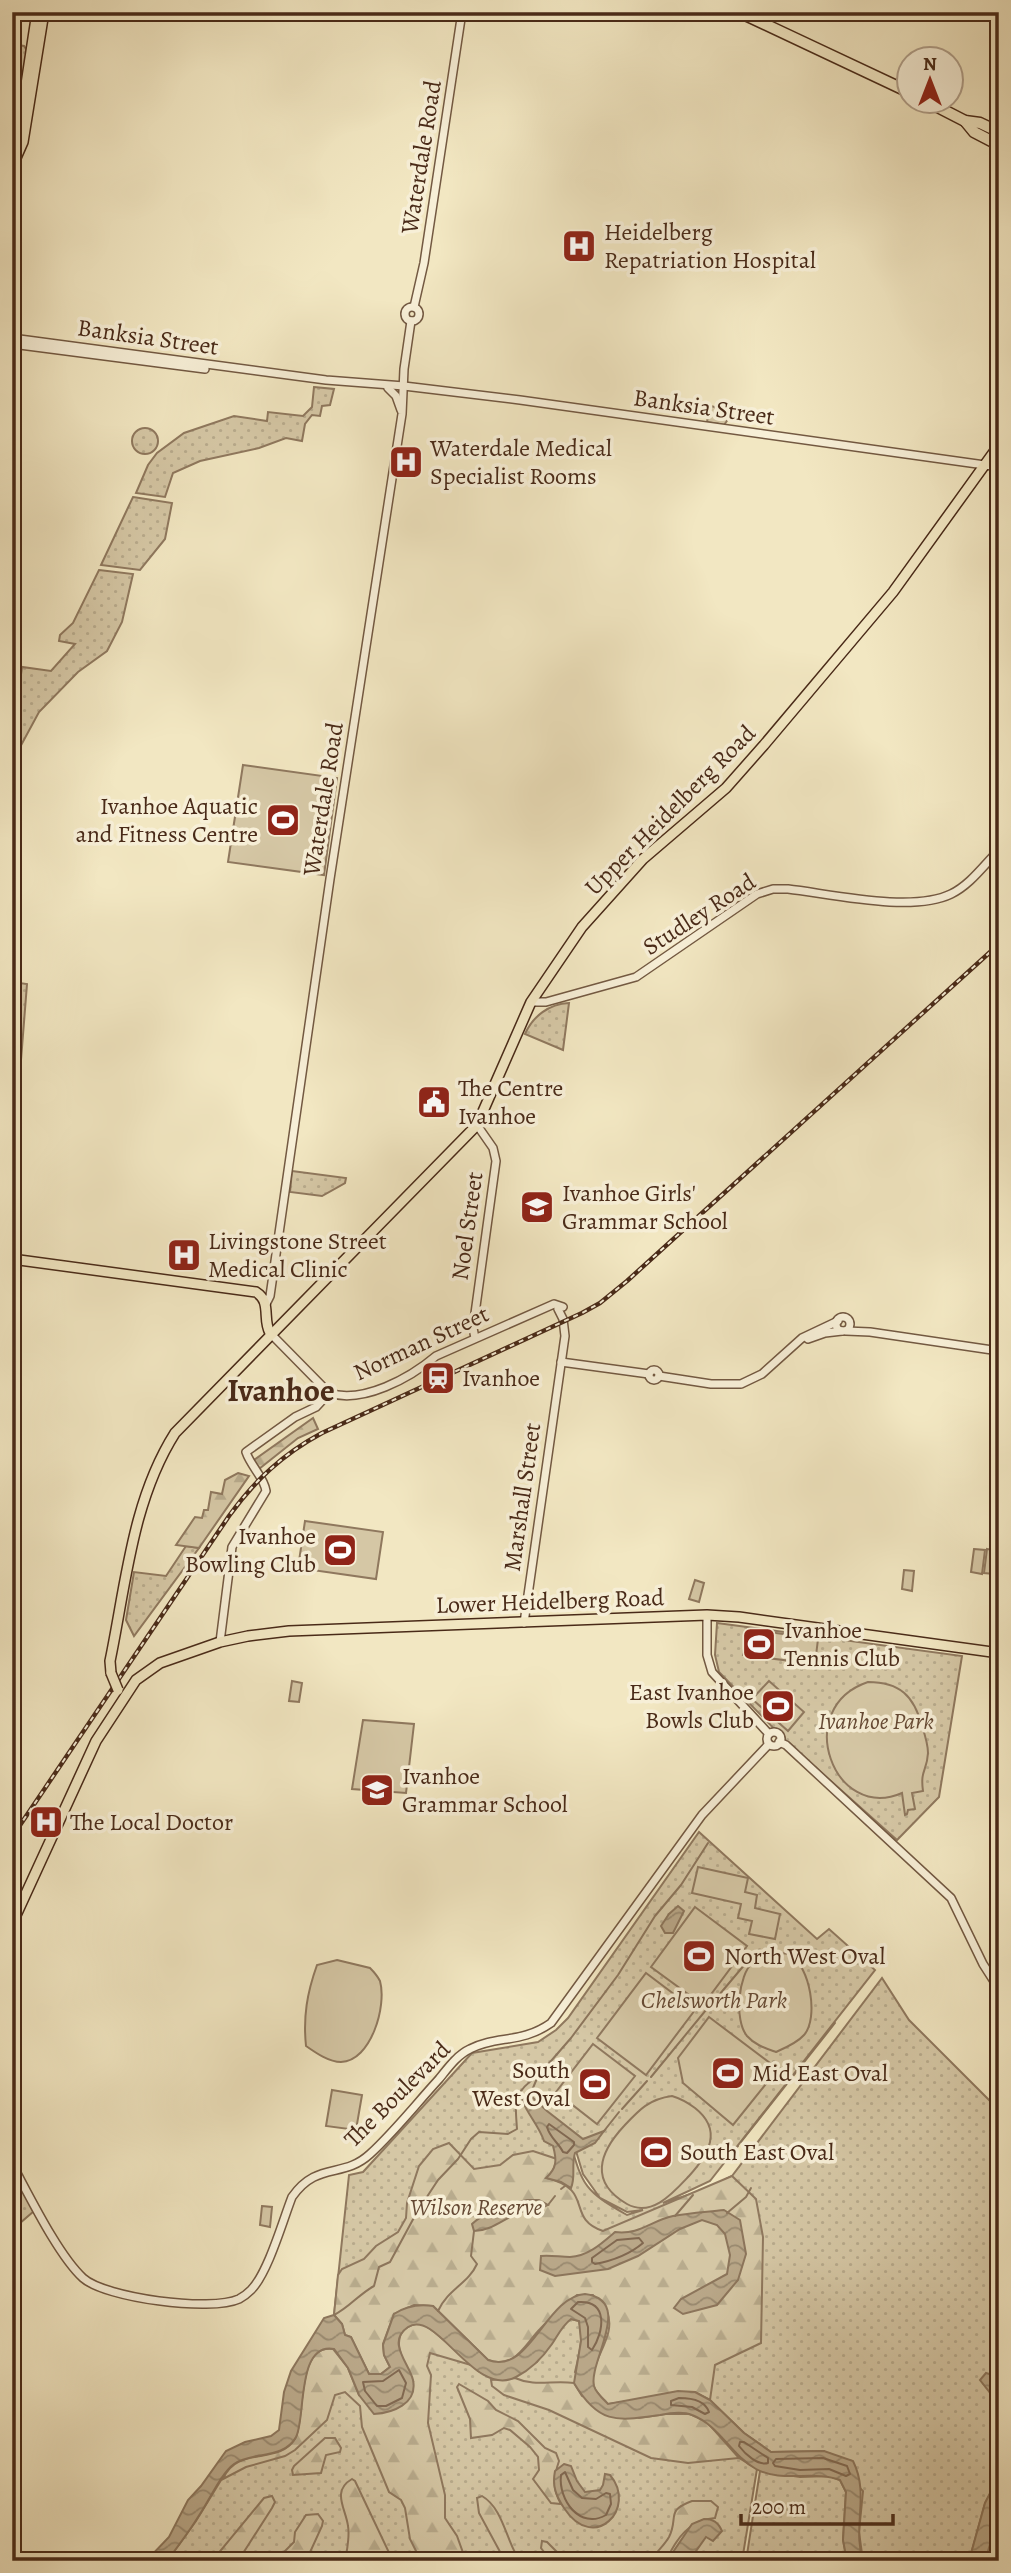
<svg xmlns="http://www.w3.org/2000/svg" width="1011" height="2573" viewBox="0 0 1011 2573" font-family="Alegreya,serif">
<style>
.grass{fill:url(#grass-dots);stroke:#8f785e;stroke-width:2;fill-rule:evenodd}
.forest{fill:url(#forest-firs);stroke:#8f785e;stroke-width:2}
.pitch{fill:#d5c7a5;stroke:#8f785e;stroke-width:2}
.water{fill:url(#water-waves);stroke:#8c755b;stroke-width:2}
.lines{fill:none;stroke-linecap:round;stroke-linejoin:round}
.shore{stroke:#816850;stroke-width:2}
.stream{stroke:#8c755b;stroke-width:2}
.minor-casing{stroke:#735942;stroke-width:10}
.major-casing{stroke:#492a18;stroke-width:12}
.highway-casing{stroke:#492a18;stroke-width:13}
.minor{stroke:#f7efd7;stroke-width:7}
.major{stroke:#f2e7c2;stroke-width:9}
.highway{stroke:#f2e7c2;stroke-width:10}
.rail-casing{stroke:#492a18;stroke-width:4.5}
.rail{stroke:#f7efd7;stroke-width:2;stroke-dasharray:5;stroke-linecap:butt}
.major-bridge-casing{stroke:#492a18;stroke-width:12;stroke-linecap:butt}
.major-bridge{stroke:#f2e7c2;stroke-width:9}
.labels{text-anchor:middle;stroke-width:7;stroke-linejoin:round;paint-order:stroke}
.street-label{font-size:24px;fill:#492a18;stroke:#f7efd7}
.poi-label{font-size:24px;fill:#492a18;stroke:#f7efd7;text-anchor:start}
.park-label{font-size:24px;font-style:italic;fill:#654934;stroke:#f7efd7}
.district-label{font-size:32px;font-weight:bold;fill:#492a18;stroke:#f7efd7}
</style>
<defs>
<pattern id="grass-dots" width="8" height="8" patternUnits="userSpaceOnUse" patternTransform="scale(1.75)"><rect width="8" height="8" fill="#d5c7a5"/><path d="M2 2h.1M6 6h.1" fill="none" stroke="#b8ab8d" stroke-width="1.8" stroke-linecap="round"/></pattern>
<pattern id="forest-firs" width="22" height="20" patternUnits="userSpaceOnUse" patternTransform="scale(1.75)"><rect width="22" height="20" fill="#d5c7a5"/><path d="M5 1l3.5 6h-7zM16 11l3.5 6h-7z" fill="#b8ab8d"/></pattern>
<pattern id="water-waves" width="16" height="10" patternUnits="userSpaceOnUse" patternTransform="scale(1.75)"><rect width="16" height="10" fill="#b9a788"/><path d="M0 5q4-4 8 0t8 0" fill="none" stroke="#98886e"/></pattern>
</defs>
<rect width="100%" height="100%" fill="#f2e7c2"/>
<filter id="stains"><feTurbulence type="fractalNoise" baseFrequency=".00286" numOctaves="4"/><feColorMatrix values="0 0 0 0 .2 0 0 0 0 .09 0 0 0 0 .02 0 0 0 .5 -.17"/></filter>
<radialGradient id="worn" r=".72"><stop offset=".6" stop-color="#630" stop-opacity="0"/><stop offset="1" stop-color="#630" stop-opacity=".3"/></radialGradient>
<g class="grass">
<path d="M12,44L24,46L28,52L18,113L12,136Z"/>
<path d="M314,387L334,389L330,405L322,406L320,416L312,415L305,424L302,441L286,438L259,448L200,461L173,473L165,497L136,493L148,465L157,453L184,433L234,416L267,421L268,412L303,416L312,407Z"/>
<path d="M710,406L734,411L724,425L707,422Z"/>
<circle cx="145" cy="441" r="13"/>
<path d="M133,497L172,503L165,539L140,570L101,565Z"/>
<path d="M99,570L133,574L122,622L107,651L78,672L39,712L12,762V695L18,696L22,667L51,671L75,644L59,641L60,635L73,623Z"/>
<path d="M12,982L27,984L21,1060L12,1059Z"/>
<path d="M569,1003L563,1050L525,1034C533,1016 549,1004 569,1003Z"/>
<path d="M292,1171L346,1178L345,1183L322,1196L290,1192Z"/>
<path d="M186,1546L199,1548L134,1636L126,1620L134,1572L166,1576Z"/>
<path d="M717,1623L962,1656L939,1797L897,1840L786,1741L719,1672L715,1655Z"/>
<path d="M699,1832L817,1939L829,1929L875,1970L710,2181L663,2203L707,2189L732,2176L882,1978L909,2020L999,2110V2476L985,2503L969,2561H863L859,2532L863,2491L824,2451L771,2452L744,2433L710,2400L608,2318L334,2315L349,2175L363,2172L472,2053L538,2042L556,2030L568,2018ZM572,2138L583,2174L600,2198L627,2212L643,2210L627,2215C583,2190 583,2186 569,2139Z"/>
<path d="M12,2171L34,2211L12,2230Z"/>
<path d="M571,2319L579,2321C584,2338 579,2355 575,2372L639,2418L739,2458L757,2469L742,2561H167L196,2521L226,2472L267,2456L300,2403L441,2340L478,2371L495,2380L537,2362L564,2324Z"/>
<path d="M760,2471L800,2477L829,2476L840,2480L846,2492L843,2540L847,2561H746Z"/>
<path d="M999,2515V2561H985L996,2521Z"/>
</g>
<g class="forest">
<path d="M313,1418L318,1429L298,1438L259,1469L254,1460Z"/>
<path d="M238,1473L249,1476L199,1548L176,1545L195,1517L202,1518L204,1510H208L211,1492L222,1494L225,1480Z"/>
<path d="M449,2143L474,2169L500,2165L513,2155L533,2151L557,2159L553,2171L547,2178C595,2190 565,2218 603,2231L732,2176L756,2199L763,2237L761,2343L715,2365L710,2400L695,2392L608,2404C604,2399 596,2393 594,2387C587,2362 618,2337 607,2312C604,2306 597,2300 593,2295H577C565,2306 551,2317 540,2329C525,2344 515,2370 488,2360L433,2306L414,2305L394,2314L383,2344L384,2355L390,2367L381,2374H369L351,2337L345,2335L342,2324L334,2315L338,2275L342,2269L364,2259L376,2246L398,2232L406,2218L407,2203L419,2166L433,2149Z"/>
<path d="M420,2323C433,2327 459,2355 471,2365L430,2353L427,2366L431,2375L428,2423L445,2495V2518L457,2536L466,2561H421L410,2539L405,2508L401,2500L389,2492L362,2427L360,2406L345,2392L335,2395L327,2420L295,2450L285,2456L246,2467L223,2479C237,2445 278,2466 295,2439C306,2421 295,2343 333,2349L348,2368L359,2395L413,2381C403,2362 384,2329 420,2323Z"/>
<path d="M515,2378C535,2387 552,2380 574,2383L582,2396L639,2418L666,2414H690L707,2422L739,2458L688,2463L651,2458L549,2410L504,2395L492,2386L491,2380Z"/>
<path d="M459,2384L488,2401L496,2410L518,2421L545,2448L556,2453L559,2461C553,2479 552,2487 561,2504L551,2503L533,2479L539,2470L538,2457L530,2447L510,2430L504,2428L492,2435L471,2438L470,2419L457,2387Z"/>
<path d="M325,2438H335L341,2448L340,2452L326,2455L321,2473L293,2475L292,2470L294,2466Z"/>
<path d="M352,2479L355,2481L393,2561H345C347,2550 350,2537 348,2526C346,2509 331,2491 352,2479Z"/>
<path d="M272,2496L275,2502L272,2508L238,2561H212L264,2498Z"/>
<path d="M482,2496C504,2509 506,2542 520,2561H505L479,2513L477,2498Z"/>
<path d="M692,2501H711L718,2507L715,2518C690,2519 676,2539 666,2561H650C656,2552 664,2546 669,2537C679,2517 665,2511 692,2501Z"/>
<path d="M318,2514L323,2521L322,2526L306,2561H275L294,2542L295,2532L306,2515Z"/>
<path d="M542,2541L547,2542L566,2561H551L541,2548Z"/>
</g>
<g class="pitch">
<path d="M243,765L337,778L324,875L228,862Z"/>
<path d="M305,1521L383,1532L376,1579L298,1568Z"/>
<path d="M974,1549L985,1550L982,1574L971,1572Z"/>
<path d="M987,1549L998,1551L994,1574L984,1573Z"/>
<path d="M904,1570L914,1571L912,1591L902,1589Z"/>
<path d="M695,1580L704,1583L699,1602L689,1599Z"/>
<path d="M747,1629L818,1639L815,1664L743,1655Z"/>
<path d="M292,1681L302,1683L299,1702L289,1701Z"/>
<path d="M769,1681L804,1712L788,1731L752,1699Z"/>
<path d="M868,1682C900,1682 914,1696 922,1726C925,1735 928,1744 928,1753C927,1771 920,1770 923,1791L912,1793L915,1809L908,1810L907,1814L905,1815L902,1793C834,1823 791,1708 868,1682Z"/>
<path d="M363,1720L414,1724L406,1793L352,1789Z"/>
<path d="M698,1867L748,1878L745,1892L757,1895L755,1908L780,1914L775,1939L749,1934L752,1921L738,1918L741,1904L692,1893Z"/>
<path d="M695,1907L747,1946L703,2005L651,1967Z"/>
<path d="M774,1953C779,1953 785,1952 790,1955C810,1966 819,2018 804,2035C797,2043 785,2048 776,2052C765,2048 755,2045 747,2036C734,2020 738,1975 753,1962C758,1957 768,1955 774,1953Z"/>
<path d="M337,1960L370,1968C373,1971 378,1977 380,1981C387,2006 371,2061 341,2062C329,2062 316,2053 306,2046C303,2017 307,1993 317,1965Z"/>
<path d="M646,1973L695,2010L646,2075L597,2038Z"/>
<path d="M709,2017L778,2069L733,2125L683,2083L678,2058Z"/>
<path d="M593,2044L635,2076L597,2124L556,2092Z"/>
<path d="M332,2090L362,2095L356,2130L326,2126Z"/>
<path d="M672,2096C682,2099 687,2102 695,2108C723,2130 709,2154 689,2176C674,2192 652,2218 627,2204C589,2182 599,2153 624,2126C639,2110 649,2099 672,2096Z"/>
<path d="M262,2206L272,2207L270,2227L260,2225Z"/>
</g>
<g class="water">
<path d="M678,1906L684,1911L673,1933H665L661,1926L669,1914Z"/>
<path d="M530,2095L547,2111L583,2139L604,2131L595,2143L575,2153C571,2166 576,2176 571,2188L561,2182L546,2178C557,2168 557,2160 553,2146L544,2141C539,2126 528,2115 522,2100Z"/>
<path d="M527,2200H539L548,2205C539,2210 530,2209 521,2212C504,2218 492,2231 474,2231L472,2224C483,2213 510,2203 527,2200Z"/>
<path d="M724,2210L740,2220L746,2254L738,2280L717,2305L683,2314L674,2308L681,2299L727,2274L730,2255L725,2234L717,2225L702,2220L680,2229L638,2256L608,2269L555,2276L540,2270L541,2256C551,2255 560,2257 570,2257C588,2256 601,2244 615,2232C640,2235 650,2221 673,2216C690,2213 707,2212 724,2210Z"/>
<path d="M585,2294C635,2300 588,2362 594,2386C596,2393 603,2399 608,2404L678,2391L695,2392L710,2400L744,2433L771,2452L824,2451L853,2461C870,2495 852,2526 863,2561H847L843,2540L846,2492L840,2480C815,2470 781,2483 756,2469C731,2455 719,2425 692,2415C682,2411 670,2413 660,2415C617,2421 599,2425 574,2383L581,2341L579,2321L571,2319C562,2326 558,2335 552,2344C543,2357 530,2370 516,2377C474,2399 437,2308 408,2327C386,2342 409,2363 413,2380C418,2404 392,2413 374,2414L359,2395L348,2368L334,2349C296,2342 306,2419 296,2437C283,2460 253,2451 234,2464C221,2473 208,2503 198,2517C189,2532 178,2546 167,2561H146L169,2537L188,2500L201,2486L226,2451L245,2442L271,2436L279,2430L284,2392L291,2371L324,2318L334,2315L342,2324L345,2335L351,2337L369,2374H381L390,2367L384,2355L383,2345L394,2314C406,2306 419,2304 433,2306L488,2360C530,2376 545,2297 585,2294Z"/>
<path d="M986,2373L996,2376L999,2379L997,2394H991L980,2380Z"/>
<path d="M564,2464L571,2466L577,2481L585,2492L600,2490L603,2485L605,2474L610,2475C638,2508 594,2554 564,2508C556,2496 552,2486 555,2471Z"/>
<path d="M999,2476V2515L985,2561H969L985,2503Z"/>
<path d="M704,2519C713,2519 718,2522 722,2531L713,2541L706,2537L689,2561H667L692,2524Z"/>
</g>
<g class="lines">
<g class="shore">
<path d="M549,2124L574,2142V2145L567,2153L563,2152C558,2142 550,2138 547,2127Z"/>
<path d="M639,2238L643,2243C630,2254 611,2261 595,2264L592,2262V2258L617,2240Z"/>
<path d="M578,2302C609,2300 604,2332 592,2350L588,2347V2327L585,2318L571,2309Z"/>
<path d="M399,2370L406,2383L402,2398L386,2406H377L365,2391L363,2382L383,2381Z"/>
<path d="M679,2398C690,2398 705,2400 709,2412L705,2414L692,2407L671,2405V2401Z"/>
<path d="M740,2442H744L768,2458V2463C758,2466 745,2454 739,2446Z"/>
<path d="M823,2458L847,2466L850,2474L846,2476L829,2469L800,2470L775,2466L773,2463L776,2459Z"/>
<path d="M565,2472L573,2490L582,2498L596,2499L606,2493L610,2494L611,2504L606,2515C580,2530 558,2500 561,2475Z"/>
</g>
<g class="stream">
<path d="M719,1995L751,1957"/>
<path d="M651,2077L715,1999"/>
<path d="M530,2095L538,2076L571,2038L618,1975L655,1916L681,1885L708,1843"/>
<path d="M622,2109L647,2081"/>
<path d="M604,2131L619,2112"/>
<path d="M741,2142L835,2023"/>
<path d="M731,2155L738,2146"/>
<path d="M561,2189L565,2186"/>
<path d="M548,2205L555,2196"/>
<path d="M727,2213L746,2197L751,2188"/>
<path d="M675,2216L693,2195"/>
<path d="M438,2311C448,2289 468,2284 477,2264L471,2256L474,2231"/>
<path d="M334,2315C350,2307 359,2294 374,2286L379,2267L390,2262L417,2212L438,2180L458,2159L471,2139L479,2132L508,2134L517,2129C515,2101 513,2092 538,2076"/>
</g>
<g class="minor-casing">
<g id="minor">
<circle cx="412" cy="314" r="7"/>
<path d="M414,307L424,263L462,12"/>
<path d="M12,338L326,380L404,386L520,400L999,467"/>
<path d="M12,344L205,369"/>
<path d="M388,388L396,396L401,410"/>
<path d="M531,1002H546L636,977L757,894L773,889H788C831,894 912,913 951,894C970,885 984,865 999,850"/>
<path d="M266,1304L270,1296L330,879L402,414L404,369L411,321"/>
<circle cx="843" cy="1324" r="7"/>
<path d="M846,1331L870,1332L999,1351"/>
<path d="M270,1333L329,1393C363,1404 410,1378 436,1356L554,1304L563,1307"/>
<path d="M475,1338L473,1328L496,1161L493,1148L477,1125"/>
<path d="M808,1339L825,1333L842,1331"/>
<path d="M561,1362L649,1374"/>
<circle cx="654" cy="1375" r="5"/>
<path d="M659,1376L711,1384H741L762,1374L802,1338L838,1321"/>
<path d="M707,1615V1655L712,1672L769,1734"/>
<path d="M524,1623L565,1336L563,1319L558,1309"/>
<path d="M220,1642L232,1547L266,1491C264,1477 251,1467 246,1452L295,1417L316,1407L329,1393"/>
<circle cx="774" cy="1739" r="7"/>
<path d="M779,1742L786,1745L951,1898L983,1964L999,1989"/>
<path d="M12,2164C29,2195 58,2255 83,2278C105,2298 211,2312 239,2299C243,2297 248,2293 251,2290C268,2273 283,2220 292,2197C317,2161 343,2179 370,2154C395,2131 416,2104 439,2079C448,2068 457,2055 470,2049C497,2035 521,2044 551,2023L702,1815L769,1744"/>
</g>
</g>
<g class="major-casing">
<g id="major">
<path d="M12,148L18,137L37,12"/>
<path d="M12,167L23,142L44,12"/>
<path d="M12,1259L256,1292C272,1302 262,1319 270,1333"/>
<path d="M111,1673L110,1661C126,1584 132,1501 175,1433L477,1125L531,1002L582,927L643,859L726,788L764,745L893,592L999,445"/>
<path d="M12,1924L96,1741L136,1680L160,1663L220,1642L248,1636L289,1631L707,1615L739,1617L999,1653"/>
</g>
</g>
<g class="highway-casing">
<g id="highway">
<path d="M739,12L909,92"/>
<path d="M928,102L965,121L980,123L999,132"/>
<path d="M965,121L974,132L999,145"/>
</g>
</g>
<use href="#minor" class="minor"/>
<use href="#major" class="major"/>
<use href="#highway" class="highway"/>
<g class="rail-casing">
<path id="rail" d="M12,1837L229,1516C255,1480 283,1454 322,1433L582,1313L600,1303L627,1281L999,944"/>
</g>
<use href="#rail" class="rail"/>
<g class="major-bridge-casing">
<path id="major-bridge" d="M111,1673L118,1690"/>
</g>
<use href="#major-bridge" class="major-bridge"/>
</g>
<defs>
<g id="hospital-square" transform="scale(1.75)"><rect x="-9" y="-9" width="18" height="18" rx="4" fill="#8f2418" stroke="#f7efd7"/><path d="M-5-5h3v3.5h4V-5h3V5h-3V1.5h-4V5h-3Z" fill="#fff"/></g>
<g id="stadium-square" transform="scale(1.75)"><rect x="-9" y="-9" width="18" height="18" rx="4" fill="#8f2418" stroke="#f7efd7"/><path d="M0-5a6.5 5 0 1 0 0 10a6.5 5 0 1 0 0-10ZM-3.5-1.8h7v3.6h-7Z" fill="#fff"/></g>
<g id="civic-square" transform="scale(1.75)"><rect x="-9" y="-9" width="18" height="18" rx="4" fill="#8f2418" stroke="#f7efd7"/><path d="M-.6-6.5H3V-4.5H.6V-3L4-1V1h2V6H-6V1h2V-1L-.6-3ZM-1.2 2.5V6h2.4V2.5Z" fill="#fff"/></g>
<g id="school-square" transform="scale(1.75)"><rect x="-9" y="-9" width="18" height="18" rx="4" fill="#8f2418" stroke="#f7efd7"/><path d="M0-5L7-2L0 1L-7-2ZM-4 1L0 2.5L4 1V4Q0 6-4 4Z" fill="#fff"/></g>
<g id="station-square" transform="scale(1.75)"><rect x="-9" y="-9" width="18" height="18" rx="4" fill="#8f2418" stroke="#f7efd7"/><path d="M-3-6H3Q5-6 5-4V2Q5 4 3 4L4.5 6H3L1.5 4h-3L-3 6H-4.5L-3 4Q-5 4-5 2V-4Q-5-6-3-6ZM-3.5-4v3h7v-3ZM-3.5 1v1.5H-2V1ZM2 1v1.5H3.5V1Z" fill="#fff"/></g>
</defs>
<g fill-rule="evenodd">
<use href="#hospital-square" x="579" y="246"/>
<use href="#hospital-square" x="406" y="462"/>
<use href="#stadium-square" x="283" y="820"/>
<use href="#civic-square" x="434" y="1102"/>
<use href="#school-square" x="537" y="1207"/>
<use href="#hospital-square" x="184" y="1255"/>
<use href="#station-square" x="438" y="1378"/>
<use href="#stadium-square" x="340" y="1550"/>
<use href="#stadium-square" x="759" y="1644"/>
<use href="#stadium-square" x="778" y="1706"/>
<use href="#school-square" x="377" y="1790"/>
<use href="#hospital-square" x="46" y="1822"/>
<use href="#stadium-square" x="699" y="1956"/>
<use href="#stadium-square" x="728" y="2073"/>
<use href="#stadium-square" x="595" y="2084"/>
<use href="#stadium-square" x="656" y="2152"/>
</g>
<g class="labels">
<g class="street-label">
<text transform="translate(421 157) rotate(-81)" y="8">Waterdale Road</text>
<text transform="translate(148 337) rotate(8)" y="8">Banksia Street</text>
<text transform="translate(704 407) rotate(8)" y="8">Banksia Street</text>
<text transform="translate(323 799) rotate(-81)" y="8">Waterdale Road</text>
<text transform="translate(670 810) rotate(-45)" y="8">Upper Heidelberg Road</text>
<text transform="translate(699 914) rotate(-33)" y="8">Studley Road</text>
<text transform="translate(467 1226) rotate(-82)" y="8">Noel Street</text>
<text transform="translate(421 1343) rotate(-25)" y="8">Norman Street</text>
<text transform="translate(522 1497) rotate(-82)" y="8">Marshall Street</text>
<text transform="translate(550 1601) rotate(-2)" y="8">Lower Heidelberg Road</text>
<text transform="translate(397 2094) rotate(-45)" y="8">The Boulevard</text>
</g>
<g class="poi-label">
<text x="604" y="240">Heidelberg<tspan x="604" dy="28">Repatriation Hospital</tspan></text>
<text x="430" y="456">Waterdale Medical<tspan x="430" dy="28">Specialist Rooms</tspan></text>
<text x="258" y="814" text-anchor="end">Ivanhoe Aquatic<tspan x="258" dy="28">and Fitness Centre</tspan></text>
<text x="458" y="1096">The Centre<tspan x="458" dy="28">Ivanhoe</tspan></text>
<text x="562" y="1201">Ivanhoe Girls'<tspan x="562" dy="28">Grammar School</tspan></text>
<text x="208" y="1249">Livingstone Street<tspan x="208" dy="28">Medical Clinic</tspan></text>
<text x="462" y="1386">Ivanhoe</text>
<text x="316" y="1544" text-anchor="end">Ivanhoe<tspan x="316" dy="28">Bowling Club</tspan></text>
<text x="784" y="1638">Ivanhoe<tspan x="784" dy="28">Tennis Club</tspan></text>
<text x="754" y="1700" text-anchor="end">East Ivanhoe<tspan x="754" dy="28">Bowls Club</tspan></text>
<text x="402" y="1784">Ivanhoe<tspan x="402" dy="28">Grammar School</tspan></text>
<text x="70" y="1830">The Local Doctor</text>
<text x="724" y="1964">North West Oval</text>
<text x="570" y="2078" text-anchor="end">South<tspan x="570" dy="28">West Oval</tspan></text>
<text x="752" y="2081">Mid East Oval</text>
<text x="680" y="2160">South East Oval</text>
</g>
<g class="park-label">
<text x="876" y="1729">Ivanhoe Park</text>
<text x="714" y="2008">Chelsworth Park</text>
<text x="476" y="2215">Wilson Reserve</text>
</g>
<g class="district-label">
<text x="281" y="1401">Ivanhoe</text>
</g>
</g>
<rect width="1011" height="2573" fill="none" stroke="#f2e7c2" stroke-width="42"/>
<rect x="14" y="14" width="983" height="2545" fill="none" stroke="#492a18" stroke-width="3.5"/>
<rect x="21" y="21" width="969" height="2531" fill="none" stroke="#492a18" stroke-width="2"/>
<g transform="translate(930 80)"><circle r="33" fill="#f7efd7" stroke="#b1a08b" stroke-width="2"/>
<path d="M0-5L12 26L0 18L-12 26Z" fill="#8f2418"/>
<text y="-10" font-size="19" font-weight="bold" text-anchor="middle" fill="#492a18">N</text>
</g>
<path d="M741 2514v10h152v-10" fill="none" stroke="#492a18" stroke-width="3.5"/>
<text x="752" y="2514" font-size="21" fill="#492a18" stroke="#f7efd7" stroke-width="5" paint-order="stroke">200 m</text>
<rect width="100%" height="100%" filter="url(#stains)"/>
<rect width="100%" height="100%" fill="url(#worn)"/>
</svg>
